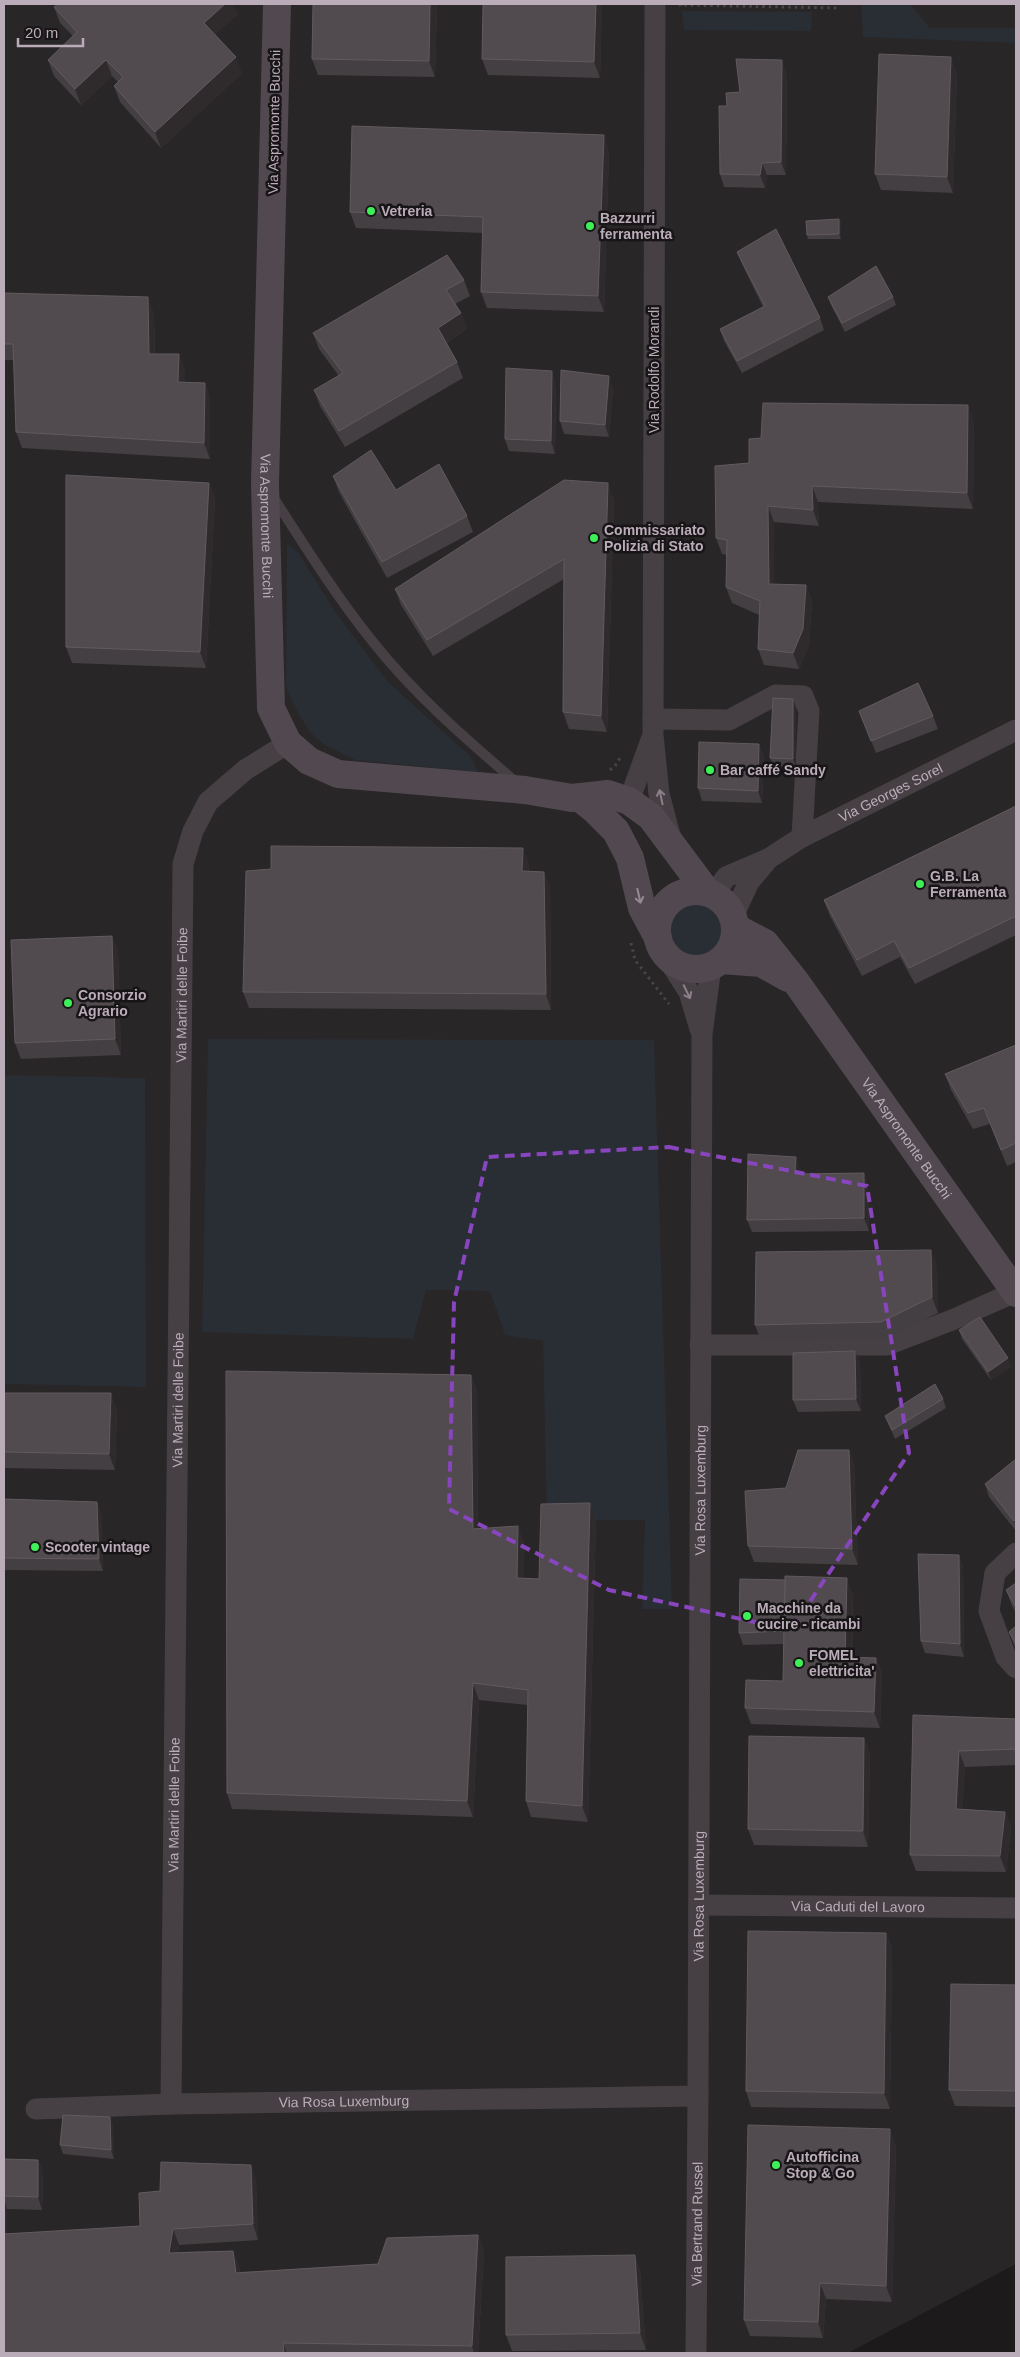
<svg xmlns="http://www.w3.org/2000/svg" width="1020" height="2357" viewBox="0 0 1020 2357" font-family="Helvetica,sans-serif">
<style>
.built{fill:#292627}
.green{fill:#292d34}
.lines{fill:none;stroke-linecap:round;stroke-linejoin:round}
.path{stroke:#4a4348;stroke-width:3;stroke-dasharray:2.5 4;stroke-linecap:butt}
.lane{stroke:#464044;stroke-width:10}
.street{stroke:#464044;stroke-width:21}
.secondary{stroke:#51494f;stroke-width:28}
.wall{fill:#443f42}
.shaded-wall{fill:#2f2b2d}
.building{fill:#514b4f;stroke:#615a5f}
.oneway{stroke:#8c818a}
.oneway2{stroke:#968994}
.marked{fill:none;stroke:#8846be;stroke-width:4;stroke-dasharray:10 6;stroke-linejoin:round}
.poi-dot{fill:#3ef057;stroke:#171516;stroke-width:2}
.labels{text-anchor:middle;stroke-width:5;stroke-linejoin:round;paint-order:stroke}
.street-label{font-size:14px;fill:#bbacb9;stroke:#171516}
.poi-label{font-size:14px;font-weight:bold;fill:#bbacb9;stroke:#171516;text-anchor:start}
</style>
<rect width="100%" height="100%" fill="#1c1a1b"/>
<path class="built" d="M4,4H1016V2264L848,2353H4Z"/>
<g class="green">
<path d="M861,4H910L930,28H1016V43L863,37Z"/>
<path d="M682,11L812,12L811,31L684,30Z"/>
<path d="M287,544L297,551L336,613L387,681L470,756L478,772L355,760L325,745L311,733L299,715L286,687Z"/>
<circle cx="698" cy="929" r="27"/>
<path d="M208,1039L654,1040L672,1609H642L645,1520L547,1521L543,1341L505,1335L490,1291L426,1290L413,1339L202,1332Z"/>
<path d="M4,1075L145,1078L146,1387L4,1384Z"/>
</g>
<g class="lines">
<g class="path">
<path d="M682,4L680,5L838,8"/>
<path d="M610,770L615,766L620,758"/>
<path d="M631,943L635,960L669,1004"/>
</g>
<path class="lane" d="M272,495C304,545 336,596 373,642C415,695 466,739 517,783"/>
<g class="street">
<path d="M655,4L653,735L659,794L671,839"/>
<path d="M653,719L729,720L776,695L803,696L809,711L802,837"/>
<path d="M629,801L651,740"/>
<path id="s1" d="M714,894L726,877L768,859L802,837L1016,730"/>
<path d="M733,916L749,882L765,863"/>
<path d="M664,953L689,992L700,1029"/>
<path d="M700,1345H887L952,1320L1015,1292"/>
<path d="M1016,1553L995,1573L989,1611L1006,1657L1016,1668"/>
<path id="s2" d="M699,1905L1016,1908"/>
<path id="s3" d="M171,2104L183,864L193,831L208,802L245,770L288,743"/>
<path id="s4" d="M36,2109L171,2104L698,2096L702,1034L711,967"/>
<path id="s5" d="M696,2353L698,2096"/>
</g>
<g class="secondary">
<path id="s6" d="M277,4L265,484L271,708L288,743L309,761L338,774L525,790L572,798L608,794L629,801L651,817L707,892"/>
<path d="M580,798L595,810L616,831L630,858L642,908L658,938"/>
<circle cx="696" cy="930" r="39"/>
<path id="s7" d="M736,928L765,943L796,982L1016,1293"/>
<path d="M722,960L761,963L788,978"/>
</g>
</g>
<g class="wall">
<path d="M313,4H437L435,77L318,75L312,59Z"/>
<path d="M602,4L600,78L488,75L482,59Z"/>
<path d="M54,7L238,14L215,34L242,73L161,148L120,102L114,86L118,82L112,76L81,105L54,76L48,60L73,36L60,23Z"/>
<path d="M787,72L786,175H767L765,188L724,187L720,174L727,106L740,92Z"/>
<path d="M957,73L953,193L881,190L875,174Z"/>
<path d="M609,151L604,312L487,308L481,292L483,233L356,228L350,212Z"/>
<path d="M839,219L841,223V239H808L807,235Z"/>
<path d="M737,252L820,318L824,330L742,373L724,341L720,329L763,307L742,264Z"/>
<path d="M464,280L470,296L455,304L461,313L467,329L446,343L457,362L463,378L345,447L320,406L314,390L339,376L319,349L313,333Z"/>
<path d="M4,293L154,313L155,354L185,370L184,382L205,383L210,399V459L22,448L16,432L14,360H4Z"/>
<path d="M828,297H893L896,305L845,332L831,305Z"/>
<path d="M556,383L555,454L509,451L505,439Z"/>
<path d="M613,388L609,437L564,434L560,421Z"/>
<path d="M974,421L973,509L818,502L819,526L774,522V584L806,585L812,601L809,645L799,669L764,665L758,649L759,615L732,603L726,587L727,555L722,554L716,538L749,463L761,438Z"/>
<path d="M333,476L396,490L467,516L473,532L387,578L339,492Z"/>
<path d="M209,483L215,499L206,668L72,663L66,647Z"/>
<path d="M614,499L607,732L569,729L563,712L564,579L433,656L401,605L395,589Z"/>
<path d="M793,699L796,707V767L773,766L770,758Z"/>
<path d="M859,711L933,716L938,729L876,753Z"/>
<path d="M759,744L764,757L762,803L702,801L698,788Z"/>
<path d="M1016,806V935L915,984L900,957L862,976L830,916L824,900Z"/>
<path d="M529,864V871L544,872L550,888L551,1010L249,1008L243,992Z"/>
<path d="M112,936L118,952L121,1055L21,1059L15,1043Z"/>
<path d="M1016,1045V1162L1007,1166L990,1124L973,1129L951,1090L945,1074Z"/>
<path d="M800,1170V1173L868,1185L869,1231L752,1232L747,1220Z"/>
<path d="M937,1266L938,1313L887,1338L761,1341L755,1325Z"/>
<path d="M959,1330L1011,1366L991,1380L962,1339Z"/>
<path d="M855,1351L860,1364L861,1411L798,1412L793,1400Z"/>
<path d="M471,1375L477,1391L478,1529L524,1542L523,1578L539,1579L590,1503L596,1519L588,1822L531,1817L526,1801L528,1705L479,1700L473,1817L232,1809L227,1793Z"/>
<path d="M4,1393L117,1409L115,1470L4,1468Z"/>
<path d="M943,1399L946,1408L895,1439L885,1416Z"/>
<path d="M849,1450L854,1466L858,1565L754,1562L748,1546L786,1488Z"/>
<path d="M1016,1459V1531L989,1497L985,1484Z"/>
<path d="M4,1499L97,1502L101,1514L103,1571L4,1570Z"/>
<path d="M959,1555L963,1568L964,1657L925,1653L921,1641Z"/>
<path d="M1016,1583V1613L1012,1606L1006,1590Z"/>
<path d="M853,1594L852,1658H876L882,1674L880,1728L751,1724L745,1708L783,1681L784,1644L743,1645L739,1633Z"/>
<path d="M1016,1626V1650L1009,1632Z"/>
<path d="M913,1715L1016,1719V1765L965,1767L962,1809L1005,1812L1011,1828L1006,1872L916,1871L910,1855Z"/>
<path d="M864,1738L870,1754L868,1847L754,1845L748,1829Z"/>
<path d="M886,1933L892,1949L890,2109L751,2107L746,2091Z"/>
<path d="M1016,1985V2107L955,2106L949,2090Z"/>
<path d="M110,2117L113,2126L114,2159L63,2154L60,2145Z"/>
<path d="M896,2145L892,2302L826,2299L823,2338L750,2336L744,2320Z"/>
<path d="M4,2159L38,2160L43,2172L42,2210L7,2209V2234L140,2226L160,2191L251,2165L256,2181L258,2240L179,2245L178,2252L233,2251L239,2267L240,2272L378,2264L478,2235L484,2251L478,2353H4Z"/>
<path d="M635,2255L640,2271L646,2350L512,2351L506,2335Z"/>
</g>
<g class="shaded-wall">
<path d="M225,4H234L238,14L210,39L204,23Z"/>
<path d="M430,4H437L435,77L429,61Z"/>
<path d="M596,4H602L600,78L594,62Z"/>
<path d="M236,57L242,73L161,148L155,132Z"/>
<path d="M951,57L957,73L953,193L947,177Z"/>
<path d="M106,60L112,76L81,105L75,89Z"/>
<path d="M782,60L787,72L786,175L781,162Z"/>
<path d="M604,135L609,151L604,312L598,296Z"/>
<path d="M762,163L767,175L765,188L760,175Z"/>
<path d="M839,219L841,223V239L839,234Z"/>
<path d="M148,297L154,313L155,370L149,354Z"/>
<path d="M461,313L467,329L444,344L438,328Z"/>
<path d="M179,354L185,370L184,398L178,382Z"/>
<path d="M552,371L556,383L555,454L551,441Z"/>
<path d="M609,376L613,388L609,437L605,425Z"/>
<path d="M205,383L210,399V459L204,443Z"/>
<path d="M968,405L974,421L973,509L967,493Z"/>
<path d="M209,483L215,499L206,668L200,652Z"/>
<path d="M608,483L614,499L607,732L601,716Z"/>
<path d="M812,486L818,502L819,526L813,510Z"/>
<path d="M768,506L774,522V600L769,584Z"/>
<path d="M806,585L812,601L809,645L799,669L793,653Z"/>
<path d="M793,699L796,707V767L793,759Z"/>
<path d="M759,744L764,757L762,803L758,791Z"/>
<path d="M523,848L529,864L528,887L522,871Z"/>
<path d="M544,872L550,888L551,1010L546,994Z"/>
<path d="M112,936L118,952L121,1055L115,1039Z"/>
<path d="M796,1157L800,1170L799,1186L795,1174Z"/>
<path d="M864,1173L868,1185L869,1231L864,1218Z"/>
<path d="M931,1250L937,1266L938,1313L932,1297Z"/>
<path d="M855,1351L860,1364L861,1411L856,1399Z"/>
<path d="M1008,1358L1011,1366L991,1380L988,1372Z"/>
<path d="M471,1375L477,1391L478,1545L473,1529Z"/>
<path d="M111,1393L117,1409L115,1470L109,1454Z"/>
<path d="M849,1450L854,1466L858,1565L852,1549Z"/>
<path d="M97,1502L101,1514L103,1571L99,1559Z"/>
<path d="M590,1503L596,1519L588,1822L582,1806Z"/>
<path d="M1016,1519V1528L1014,1521Z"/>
<path d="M518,1526L524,1542L523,1594L517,1578Z"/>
<path d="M959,1555L963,1568L964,1657L960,1644Z"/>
<path d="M847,1578L853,1594L851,1673L845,1657Z"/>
<path d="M876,1658L882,1674L880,1728L874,1712Z"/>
<path d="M473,1683L479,1700L473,1817L467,1801Z"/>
<path d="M864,1738L870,1754L868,1847L863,1831Z"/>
<path d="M959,1751L965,1767L961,1825L956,1809Z"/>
<path d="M1005,1812L1011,1828L1006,1872L1000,1856Z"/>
<path d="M886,1933L892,1949L890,2109L884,2093Z"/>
<path d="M110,2117L113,2126L114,2159L111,2150Z"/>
<path d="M890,2129L896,2145L892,2302L886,2286Z"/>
<path d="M38,2160L43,2172L42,2210L38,2197Z"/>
<path d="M251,2165L256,2181L258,2240L253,2224Z"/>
<path d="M4,2199L7,2209V2249L4,2241Z"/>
<path d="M173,2229L179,2245L175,2269L169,2253Z"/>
<path d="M478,2235L484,2251L478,2353H474L472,2346Z"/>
<path d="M233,2251L239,2267L242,2289L236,2273Z"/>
<path d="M635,2255L640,2271L646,2350L640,2333Z"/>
<path d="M820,2283L826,2299L823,2338L818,2322Z"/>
<path d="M283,2343L287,2353H284Z"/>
</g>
<g class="building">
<path d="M58,4H225L204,23L236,57L155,132L114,86L123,77L106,60L75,89L48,60L77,32L54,7Z"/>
<path d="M313,4H430L429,61L312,59Z"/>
<path d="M483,4H596L594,62L482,59Z"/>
<path d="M879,54L951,57L947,177L875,174Z"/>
<path d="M736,59L782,60L781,162L762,163L760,175L720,174L719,106H727L726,93L740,92Z"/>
<path d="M352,126L604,135L598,296L481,292L483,217L350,212Z"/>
<path d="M839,219V234L807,235L806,221Z"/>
<path d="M776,229L820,318L737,361L720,329L765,306L737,252Z"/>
<path d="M447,255L464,280L446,290L461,313L438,328L457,362L339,431L314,390L343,373L313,333Z"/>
<path d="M876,266L893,297L842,323L828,297Z"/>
<path d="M4,293L148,297L149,354H179L178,382L205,383L204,443L16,432L13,344H4Z"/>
<path d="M506,368L552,371L551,441L505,439Z"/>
<path d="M561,370L609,376L605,425L560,421Z"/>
<path d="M763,403L968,405L967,493L812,486L813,510L768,506L769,584L806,585L803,629L793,653L758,649L760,601L726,587L727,540L716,538L715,466L749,463V439L761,438Z"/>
<path d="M371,450L396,490L439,464L467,516L382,562L333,476Z"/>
<path d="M66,475L209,483L200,652L66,647Z"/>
<path d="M564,480L608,483L601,716L563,712L564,559L427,640L395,589Z"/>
<path d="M918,683L933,716L871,741L859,711Z"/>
<path d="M773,698L793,699V759L770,758Z"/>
<path d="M699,742L759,744L758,791L698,788Z"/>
<path d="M1016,806V916L909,968L894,941L857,960L824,900Z"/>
<path d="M271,846L523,848L522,871L544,872L546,994L243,992L246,871L271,869Z"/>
<path d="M112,936L115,1039L15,1043L11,940Z"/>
<path d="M1016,1045V1143L1001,1150L984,1108L968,1113L945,1074Z"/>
<path d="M748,1154L796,1157L795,1174L864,1173V1218L747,1220Z"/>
<path d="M931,1250L932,1297L881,1322L755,1325L756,1252Z"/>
<path d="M980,1317L1008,1358L988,1372L959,1330Z"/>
<path d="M855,1351L856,1399L793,1400V1353Z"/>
<path d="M226,1371L471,1375L473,1529L518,1526L517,1578L539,1579L541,1504L590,1503L582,1806L526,1801L528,1690L473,1683L467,1801L227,1793Z"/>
<path d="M935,1384L943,1399L892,1430L885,1416Z"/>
<path d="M4,1393H111L109,1454L4,1452Z"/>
<path d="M798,1450H849L852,1549L748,1546L745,1491L786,1488Z"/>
<path d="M1016,1459V1519L1014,1521L985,1484Z"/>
<path d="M4,1499L97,1502L99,1559L4,1558Z"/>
<path d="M918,1554L959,1555L960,1644L921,1641Z"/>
<path d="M785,1576L847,1578L845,1657L876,1658L874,1712L745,1708L746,1680L783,1681Z"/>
<path d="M740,1579L785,1580L784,1631L739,1633Z"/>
<path d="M1016,1583V1607L1006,1590Z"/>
<path d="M1016,1626V1644L1009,1632Z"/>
<path d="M913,1715L1016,1719V1749L959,1751L956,1809L1005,1812L1000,1856L910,1855Z"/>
<path d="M749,1736L864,1738L863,1831L748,1829Z"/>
<path d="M748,1931L886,1933L884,2093L746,2091Z"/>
<path d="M951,1984L1016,1985V2091L949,2090Z"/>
<path d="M63,2115L110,2117L111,2150L60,2145Z"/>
<path d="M748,2125L890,2129L886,2286L820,2283L818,2322L744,2320Z"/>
<path d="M4,2159L38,2160V2197L4,2196Z"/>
<path d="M161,2162L251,2165L253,2224L173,2229L169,2253L233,2251L236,2273L378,2264L387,2238L478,2235L472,2346L283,2343L284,2353H4V2234L140,2226L139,2193L160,2191Z"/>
<path d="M635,2255L640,2333L506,2335V2257Z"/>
</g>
<defs><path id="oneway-shaft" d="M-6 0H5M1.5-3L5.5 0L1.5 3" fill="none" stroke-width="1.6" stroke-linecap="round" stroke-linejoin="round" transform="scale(1.25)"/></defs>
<g class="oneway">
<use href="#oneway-shaft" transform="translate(661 797) rotate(-102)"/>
<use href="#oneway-shaft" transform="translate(687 992) rotate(64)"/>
</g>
<use class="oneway2" href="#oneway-shaft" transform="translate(639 896) rotate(77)"/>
<path class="marked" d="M669,1147L867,1186L909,1453L791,1630L609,1590L449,1509L454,1302L487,1157Z"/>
<g class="poi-dot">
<circle cx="371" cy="211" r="5"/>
<circle cx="590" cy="226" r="5"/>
<circle cx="594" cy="538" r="5"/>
<circle cx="710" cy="770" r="5"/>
<circle cx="920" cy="884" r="5"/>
<circle cx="68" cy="1003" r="5"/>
<circle cx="35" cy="1547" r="5"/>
<circle cx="747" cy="1616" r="5"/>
<circle cx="799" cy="1663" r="5"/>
<circle cx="776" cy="2165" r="5"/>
</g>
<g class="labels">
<g class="street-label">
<text transform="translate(274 122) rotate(-89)" y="5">Via Aspromonte Bucchi</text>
<text transform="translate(654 370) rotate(-90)" y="5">Via Rodolfo Morandi</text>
<text dy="5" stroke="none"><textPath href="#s6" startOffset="522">Via Aspromonte Bucchi</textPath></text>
<text dy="5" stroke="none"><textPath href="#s1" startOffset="206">Via Georges Sorel</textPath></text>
<text dy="5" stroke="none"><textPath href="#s3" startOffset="1109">Via Martiri delle Foibe</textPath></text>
<text dy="5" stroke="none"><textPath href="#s7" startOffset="274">Via Aspromonte Bucchi</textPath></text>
<text dy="5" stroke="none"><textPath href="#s3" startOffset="704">Via Martiri delle Foibe</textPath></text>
<text dy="5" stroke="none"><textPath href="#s4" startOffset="1268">Via Rosa Luxemburg</textPath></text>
<text dy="5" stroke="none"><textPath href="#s3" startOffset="299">Via Martiri delle Foibe</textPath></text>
<text dy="5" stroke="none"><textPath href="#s4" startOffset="862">Via Rosa Luxemburg</textPath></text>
<text dy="5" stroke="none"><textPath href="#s2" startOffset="159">Via Caduti del Lavoro</textPath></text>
<text dy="5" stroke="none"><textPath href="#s4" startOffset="308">Via Rosa Luxemburg</textPath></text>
<text dy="5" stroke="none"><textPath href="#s5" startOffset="129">Via Bertrand Russel</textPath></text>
</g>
<g class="poi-label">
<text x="381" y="216">Vetreria</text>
<text x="600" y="223">Bazzurri<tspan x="600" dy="16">ferramenta</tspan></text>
<text x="604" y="535">Commissariato<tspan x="604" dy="16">Polizia di Stato</tspan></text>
<text x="720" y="775">Bar caffé Sandy</text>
<text x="930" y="881">G.B. La<tspan x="930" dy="16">Ferramenta</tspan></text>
<text x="78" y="1000">Consorzio<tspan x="78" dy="16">Agrario</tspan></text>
<text x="45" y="1552">Scooter vintage</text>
<text x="757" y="1613">Macchine da<tspan x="757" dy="16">cucire - ricambi</tspan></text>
<text x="809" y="1660">FOMEL<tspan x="809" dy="16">elettricita'</tspan></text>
<text x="786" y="2162">Autofficina<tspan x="786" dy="16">Stop &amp; Go</tspan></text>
</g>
</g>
<rect width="1020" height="2357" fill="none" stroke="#bbacb9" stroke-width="10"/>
<path d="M18 38v8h65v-8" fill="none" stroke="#bbacb9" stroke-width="2.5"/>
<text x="25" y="38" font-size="15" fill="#bbacb9" stroke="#171516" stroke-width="4" paint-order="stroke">20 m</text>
</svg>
